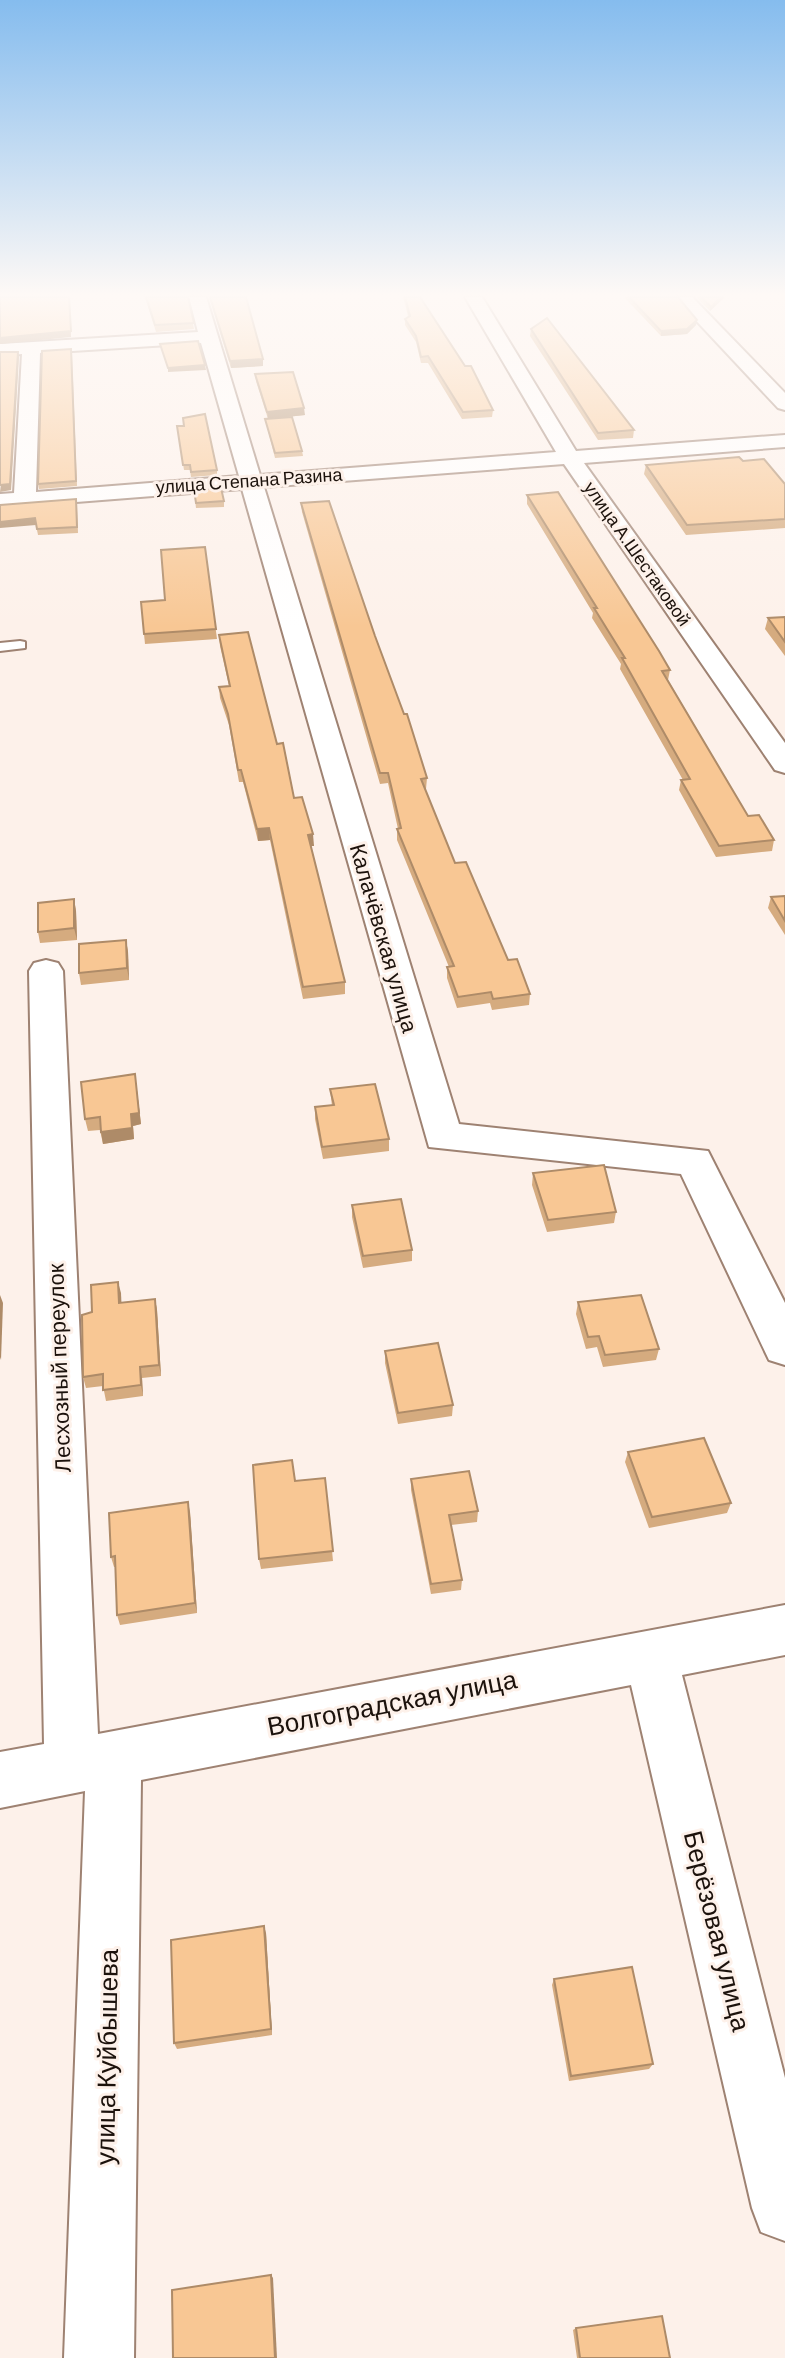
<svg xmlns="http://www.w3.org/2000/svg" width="785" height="2358" viewBox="0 0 785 2358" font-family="Barlow,sans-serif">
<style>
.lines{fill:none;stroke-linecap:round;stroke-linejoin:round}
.lane-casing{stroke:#9e8272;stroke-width:4}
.street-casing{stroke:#9e8272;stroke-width:4}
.lane{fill:#fff;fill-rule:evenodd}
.street{fill:#fff;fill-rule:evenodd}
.wall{fill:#d5ab7f}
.shaded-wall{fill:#ae8b68}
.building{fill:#f8c794;stroke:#ae8b68;stroke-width:2}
.labels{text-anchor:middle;stroke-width:6;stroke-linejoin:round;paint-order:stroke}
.far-street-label{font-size:18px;fill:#1c120c;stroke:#fdf1ea}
.street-label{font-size:22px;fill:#1c120c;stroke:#fdf1ea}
.near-street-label{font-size:26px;fill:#1c120c;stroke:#fdf1ea}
</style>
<rect width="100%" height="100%" fill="#fdf1ea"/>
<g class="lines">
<g class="lane-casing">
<path id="lane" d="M20,641L25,642V648L0,651V643Z"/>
</g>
<g class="street-casing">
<g id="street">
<path d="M189,297H206L260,475L556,452L465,297H482L576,451L785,435V447L584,463L785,743V773L775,770L564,464L264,487L459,1124L708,1151L785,1303V1365L769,1360L681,1174L429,1147L242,489L0,508V494L14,493L22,354L0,356V344L198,332ZM201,343L239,476L36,492L40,353Z"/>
<path d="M674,297H692L785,393V410L778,408Z"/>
<path d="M46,960L58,963L63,971L98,1734L785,1605V1655L682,1675L785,2078V2241L761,2232L752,2208L631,1685L141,1780L134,2358H64L85,1791L0,1808V1752L44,1744L29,971L34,963Z"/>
</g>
</g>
<use href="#lane" class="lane"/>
<use href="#street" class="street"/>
</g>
<g class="wall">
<path d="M145,297H188L194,329L156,332Z"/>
<path d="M209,297H246L263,366L231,368Z"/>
<path d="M403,297H420L493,410L492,417L462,419L428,363H421L416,342L405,325V319L408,316Z"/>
<path d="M624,297H678L696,325L687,334L661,336Z"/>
<path d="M696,297H725L710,311Z"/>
<path d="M531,329L634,430L633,438L598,440L530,336Z"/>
<path d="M72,354L77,486L39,489L38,484Z"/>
<path d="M255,374L305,415L268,419L256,381Z"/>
<path d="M265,419L302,451L303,456L275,458Z"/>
<path d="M177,426L217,470V475L191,477L190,470H184Z"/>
<path d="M743,461L785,484V528L686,535L644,474L646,465Z"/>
<path d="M194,490L224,501V507L196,508Z"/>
<path d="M527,495L670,670L668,680L748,816L774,840L772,851L716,857L679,790L681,780H683L620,669L621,664L592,618L593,613L527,504Z"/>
<path d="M301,503L375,636L427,778L426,789H425L455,863L508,960L530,994L529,1005L492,1010L490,1003L457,1008L447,978V967H449L397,840V829H398L388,783L380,784L302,512Z"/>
<path d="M77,505L78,533L38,535L36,525Z"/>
<path d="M205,547L217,639L145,644L144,634Z"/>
<path d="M785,617V656L765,629L768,618Z"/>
<path d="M219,635L277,744L294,798L314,846H311L345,982V994L303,999L270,840L258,841L243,782H239L229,725L220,698L219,687L229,686L220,646Z"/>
<path d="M785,896V935L768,908L771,897Z"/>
<path d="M74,899L76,911L77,940L40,943L38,932Z"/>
<path d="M126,940L128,952L129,980L81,985L79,973Z"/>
<path d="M135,1074L141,1124L133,1126L134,1139L103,1144L100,1130L88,1131L85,1119Z"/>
<path d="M330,1089L389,1139V1151L323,1159L315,1119V1107L332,1106Z"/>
<path d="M533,1173L616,1212L614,1223L547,1232L532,1185Z"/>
<path d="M352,1205L412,1250V1261L363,1268L352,1217Z"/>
<path d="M121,1293V1303L155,1299L157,1310L161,1376L142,1378L143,1396L106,1401L103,1386L86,1388L83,1377L92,1312Z"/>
<path d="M578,1302L659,1349L656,1360L603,1367L597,1347L586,1349L576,1314Z"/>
<path d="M385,1351L453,1405L452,1416L398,1424L385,1363Z"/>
<path d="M628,1452L731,1503L727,1513L649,1528L625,1462Z"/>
<path d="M325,1478L333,1561L261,1569L259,1559Z"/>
<path d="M411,1479L478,1511L477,1522L451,1525L462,1580L461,1590L431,1594L411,1490Z"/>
<path d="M190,1512L197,1613L120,1625L117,1615L116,1567H114L111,1557Z"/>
<path d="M266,1933L272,2035L177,2049L174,2043Z"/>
<path d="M554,1979L653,2064L649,2069L569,2081L552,1985Z"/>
<path d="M576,2328L670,2358H577L573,2330Z"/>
</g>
<g class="shaded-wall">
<path d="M70,297L71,337L0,344V338Z"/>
<path d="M721,297H725L710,311L711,307Z"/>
<path d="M697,320L696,325L687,334L661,336V331Z"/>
<path d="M18,352L19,357L11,490L0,492Z"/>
<path d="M263,359V366L231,368L230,361Z"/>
<path d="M205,365L206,370L168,372V368Z"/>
<path d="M304,408L305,415L268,419L267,412Z"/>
<path d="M35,518L36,525L0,528V522Z"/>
<path d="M269,828L270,840L258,841L257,829Z"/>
<path d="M313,834L314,846H309L308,835Z"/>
<path d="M74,899L76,911L77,940L74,928Z"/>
<path d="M126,940L128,952L129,980L127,968Z"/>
<path d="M135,1074L141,1124L133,1126L134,1139L103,1144L101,1132L131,1114Z"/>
<path d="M118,1282L121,1293L122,1315L119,1303Z"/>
<path d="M0,1295L3,1303L1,1360L0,1357Z"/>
<path d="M155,1299L157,1310L161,1376L159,1365Z"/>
<path d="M140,1367L142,1378L143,1396L141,1385Z"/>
<path d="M188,1502L190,1512L197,1613L195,1603Z"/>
<path d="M264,1926L266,1933L272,2035L271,2029Z"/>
<path d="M271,2275L273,2278L277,2358H275Z"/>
</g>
<g class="building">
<path d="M0,297H69L71,331L0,338Z"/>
<path d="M146,297H188L194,323L155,325Z"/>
<path d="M210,297H246L263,359L230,361Z"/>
<path d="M405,297H420L465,366H471L493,410L463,412L428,356L421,357L416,336L405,319L410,316Z"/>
<path d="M629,297H678L697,320L687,329L661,331Z"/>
<path d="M701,297H721L711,307Z"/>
<path d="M547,318L634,430L598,433L531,329Z"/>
<path d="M198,341L205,365L168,368L160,344Z"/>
<path d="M71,349L76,481L38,484L42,351Z"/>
<path d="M0,352H18L10,484L0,485Z"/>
<path d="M293,372L304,408L267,412L255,374Z"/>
<path d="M205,414L217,470L191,472L190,465H183L177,426H184L183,418Z"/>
<path d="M292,417L302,451L275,453L265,419Z"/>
<path d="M739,457L743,461L764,459L785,484V519L687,525L646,465Z"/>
<path d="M221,488L224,501L196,503L194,490Z"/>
<path d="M558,492L659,651L670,670L662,671L748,816L759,815L774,840L719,846L681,780L690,779L622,658H625L594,608H597L527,495Z"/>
<path d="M76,499L77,527L37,529L35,518L0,522V505Z"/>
<path d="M329,501L375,636L404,714H407L427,778L421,779L455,863L466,862L508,960L517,959L530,994L493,999L491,992L458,997L447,967L454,966L397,829L401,828L388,773H380L301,503Z"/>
<path d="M205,547L216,629L144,634L141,602L165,600L161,550Z"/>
<path d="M785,617V642L768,618Z"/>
<path d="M248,632L277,744L283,743L294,798L302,797L313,834L308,835L345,982L303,987L269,828L257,829L241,770H238L228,714L219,687L230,686L219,635Z"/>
<path d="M785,896V921L771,897Z"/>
<path d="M74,899V928L38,932V903Z"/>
<path d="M126,940L127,968L79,973V944Z"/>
<path d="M135,1074L139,1113L131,1114L132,1128L101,1132L100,1117L85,1119L81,1082Z"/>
<path d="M375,1084L389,1139L322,1147L315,1107L334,1105L330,1089Z"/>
<path d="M604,1165L616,1212L548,1220L533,1173Z"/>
<path d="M401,1199L412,1250L363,1256L352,1205Z"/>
<path d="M118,1282L119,1303L155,1299L159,1365L140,1367L141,1385L103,1390V1374L83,1377L82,1315L92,1312L91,1285Z"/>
<path d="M641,1295L659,1349L605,1355L599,1336L588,1337L578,1302Z"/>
<path d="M438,1343L453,1405L398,1413L385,1351Z"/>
<path d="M704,1438L731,1503L652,1517L628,1452Z"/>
<path d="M292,1460L295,1481L325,1478L333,1551L259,1559L253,1465Z"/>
<path d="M469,1471L478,1511L449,1515L462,1580L431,1584L411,1479Z"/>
<path d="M188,1502L195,1603L117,1615L115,1556L111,1557L109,1513Z"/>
<path d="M264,1926L271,2029L174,2043L171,1940Z"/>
<path d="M632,1967L653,2064L571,2076L554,1979Z"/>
<path d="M271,2275L275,2358H173L172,2290Z"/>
<path d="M662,2316L670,2358H580L576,2328Z"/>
</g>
<linearGradient id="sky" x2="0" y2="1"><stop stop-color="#85bcee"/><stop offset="0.47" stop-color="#fef9f6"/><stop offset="1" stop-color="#fef9f6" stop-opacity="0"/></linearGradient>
<rect width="785" height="627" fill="url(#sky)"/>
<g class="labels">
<g class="far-street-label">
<text transform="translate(249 481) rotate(-4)" y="6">улица Степана Разина</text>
<text transform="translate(637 554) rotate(55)" y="6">улица А.Шестаковой</text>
</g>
<g class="street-label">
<text transform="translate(384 938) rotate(74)" y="8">Калачёвская улица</text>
<text transform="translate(59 1368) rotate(-92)" y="8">Лесхозный переулок</text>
</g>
<g class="near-street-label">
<text transform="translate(392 1703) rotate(-11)" y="9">Волгоградская улица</text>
<text transform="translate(717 1931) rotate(76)" y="9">Берёзовая улица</text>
<text transform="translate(107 2057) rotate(-89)" y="9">улица Куйбышева</text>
</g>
</g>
</svg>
